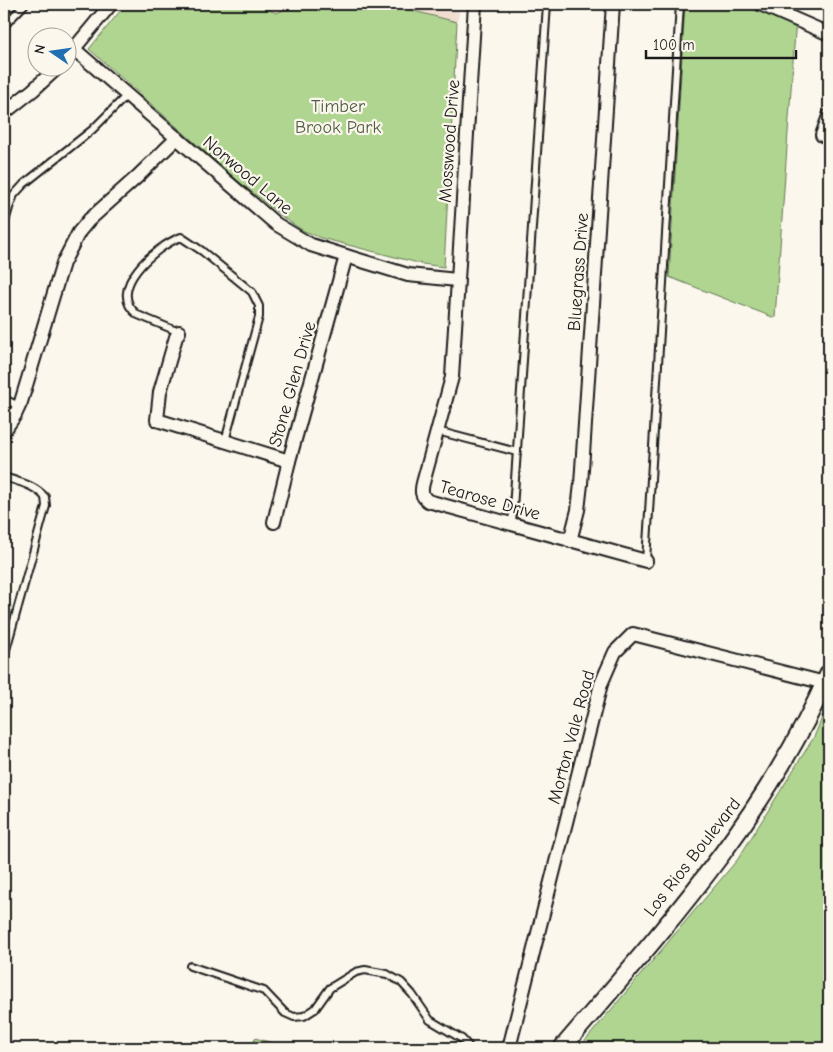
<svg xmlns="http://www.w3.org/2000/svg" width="833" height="1052" viewBox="0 0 833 1052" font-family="'Comic Neue',sans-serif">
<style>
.built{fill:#f1ded1}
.green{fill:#b0d591;stroke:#667856}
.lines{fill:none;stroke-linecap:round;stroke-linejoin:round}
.lane-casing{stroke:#1c1c1c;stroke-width:10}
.street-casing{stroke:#1c1c1c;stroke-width:16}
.secondary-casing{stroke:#1c1c1c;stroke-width:20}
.lane{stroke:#fbf7ec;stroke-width:6}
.street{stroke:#fbf7ec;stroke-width:12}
.secondary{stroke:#fbf7ec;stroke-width:16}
.labels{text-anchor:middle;stroke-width:4.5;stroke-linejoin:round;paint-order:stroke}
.park-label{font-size:18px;fill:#505d45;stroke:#fbf7ec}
.street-label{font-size:18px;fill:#1c1c1c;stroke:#fbf7ec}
</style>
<rect width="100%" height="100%" fill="#fbf7ec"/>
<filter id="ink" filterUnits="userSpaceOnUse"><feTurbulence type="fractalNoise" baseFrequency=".02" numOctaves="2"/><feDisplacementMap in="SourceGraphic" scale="10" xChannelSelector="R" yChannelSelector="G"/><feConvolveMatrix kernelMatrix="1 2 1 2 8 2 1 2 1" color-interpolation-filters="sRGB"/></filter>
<g filter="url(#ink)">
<g class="built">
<path d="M257,4H299L276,13Z"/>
<path d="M386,4H461L457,22Z"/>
</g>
<g class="green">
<path d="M126,4H257L276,13L299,4H386L457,22L444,267L422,264L321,238L302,230L284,218L238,181L89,49Z"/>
<path d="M685,4H797L775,318L669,277Z"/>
<path d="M829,701V1048H579L738,859L814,737Z"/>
<path d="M255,1038L290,1048H252Z"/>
</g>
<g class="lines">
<g class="lane-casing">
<g id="lane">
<path d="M4,26L25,4"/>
<path d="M4,225L9,208L14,195L24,184L92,130L127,95"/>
<path d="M179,332L138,315C104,290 156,246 181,237L202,251L252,292L259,306V317L225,441"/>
<path d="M4,399L19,406"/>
<path d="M437,431L517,452"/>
<path d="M4,477C20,482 34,485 45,497L46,506L4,657"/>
<path d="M512,524L547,4"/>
<path d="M646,561L680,4"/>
<path d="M190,966L264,991L285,1013L294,1017L304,1016L315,1009L330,988L356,972L365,970L387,974L401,982L412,994L430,1020L462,1039L470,1048"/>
</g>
</g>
<g class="street-casing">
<g id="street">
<path d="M475,4L452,377L423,483C421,491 421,496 428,501L646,561"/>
<path d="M760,4L829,34"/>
<path d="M74,49L276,224L311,245L346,256L408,275L457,280"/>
<path d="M68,56L111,4"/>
<path d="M4,113L33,90L57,68"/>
<path d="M829,116L822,135L829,138"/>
<path d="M179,332L176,337L160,392L157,420L289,461"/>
<path d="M4,431L15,415L21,402L63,263L79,232L89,220L137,177L177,138"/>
<path d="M274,522L289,461L346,256"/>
<path d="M570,541L578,510L581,484L613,4"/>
<path d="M509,1048L601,684L615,652L633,634L825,683"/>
</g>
</g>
<g class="secondary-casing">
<path id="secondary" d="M562,1048C662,931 767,816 829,673"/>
</g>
<use href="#lane" class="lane"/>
<use href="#street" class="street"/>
<use href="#secondary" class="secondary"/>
</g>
</g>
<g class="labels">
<g class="park-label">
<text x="338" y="112">Timber<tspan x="338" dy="21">Brook Park</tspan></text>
</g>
<g class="street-label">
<text transform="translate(449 141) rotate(-86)" y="6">Mosswood Drive</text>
<text transform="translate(248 175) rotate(40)" y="6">Norwood Lane</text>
<text transform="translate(578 272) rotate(-86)" y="6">Bluegrass Drive</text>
<text transform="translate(292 384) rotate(-74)" y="6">Stone Glen Drive</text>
<text transform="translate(490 500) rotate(16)" y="6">Tearose Drive</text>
<text transform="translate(571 737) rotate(-75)" y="6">Morton Vale Road</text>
<text transform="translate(692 857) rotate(-52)" y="6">Los Rios Boulevard</text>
</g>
</g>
<rect width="833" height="1052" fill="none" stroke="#fbf7ec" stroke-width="20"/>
<rect x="10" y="10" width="813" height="1032" fill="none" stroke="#1c1c1c" stroke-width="2" filter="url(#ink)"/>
<g transform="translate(52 52) rotate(283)"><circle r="24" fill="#fbf7ec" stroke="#a29f99"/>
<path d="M0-4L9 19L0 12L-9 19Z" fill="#1f6fb2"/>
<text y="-8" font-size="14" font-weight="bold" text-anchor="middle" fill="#1c1c1c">N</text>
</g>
<path d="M646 50v8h150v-8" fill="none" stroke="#1c1c1c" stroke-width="2.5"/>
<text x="653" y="50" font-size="15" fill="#1c1c1c" stroke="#fbf7ec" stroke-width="4" paint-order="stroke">100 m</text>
</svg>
